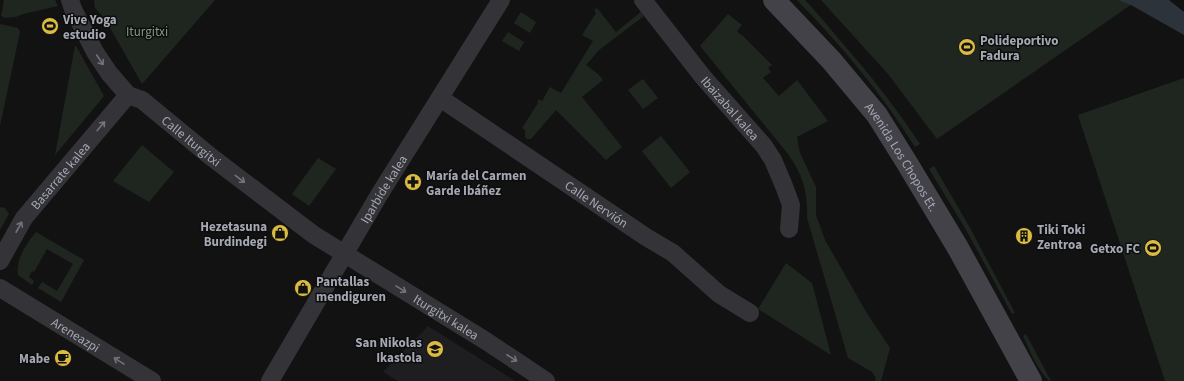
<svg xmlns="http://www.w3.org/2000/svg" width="1184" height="381" viewBox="0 0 1184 381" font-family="'Source Sans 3',sans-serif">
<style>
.built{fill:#1e1e20}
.green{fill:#1f2620}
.water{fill:#2d333a}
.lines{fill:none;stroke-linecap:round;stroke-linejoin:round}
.street{stroke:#343438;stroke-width:18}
.secondary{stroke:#424248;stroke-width:22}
.oneway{stroke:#72747b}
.labels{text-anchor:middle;stroke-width:3;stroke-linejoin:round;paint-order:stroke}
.poi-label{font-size:13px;font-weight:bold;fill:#a5a8b2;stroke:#0d0d0e;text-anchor:start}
.park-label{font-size:13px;fill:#7e9b84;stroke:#0d0d0e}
.street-label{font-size:13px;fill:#a5a8b2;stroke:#0d0d0e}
</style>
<rect width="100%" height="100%" fill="#121213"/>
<path class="built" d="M428,326L515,381H398L383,372Z"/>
<g class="green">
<path d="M4,0H55L58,6L23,14L16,17L5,18L1,16Z"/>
<path d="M94,0H215L142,84L105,19L95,8Z"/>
<path d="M797,0H805C816,12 827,24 837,37C867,71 895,106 920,144L915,147C882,94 841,45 797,0Z"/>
<path d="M821,0H1138L937,139L888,74Z"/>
<path d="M597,8L616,32L641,12L644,16L599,50L586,65L598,74L603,80L582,97L622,147L606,160L556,110L531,139H527L525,137V130L522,128L538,103L537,102L539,99L542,101L550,87L561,93L593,41L582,35L596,13L594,10Z"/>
<path d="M521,12L536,22L530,33L514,23Z"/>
<path d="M728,14L742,25L737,31L741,35H742L772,65L768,68L771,72L763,78L779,96L797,80L828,121L797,137L800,153L816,187V215L825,240L868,315L890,348L881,381H875L876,378L872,372L848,358L807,218C808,193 803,175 788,154L700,46Z"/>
<path d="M0,24L18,28L20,32L0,126Z"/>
<path d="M508,32L524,42L519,51L502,41Z"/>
<path d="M75,46H76L104,96L55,155Z"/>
<path d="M1184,78V381H1165L1078,115Z"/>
<path d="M643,79L658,98L643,109L628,90Z"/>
<path d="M661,136L690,172L671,188L642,151Z"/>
<path d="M142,145L174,172L149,202L113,181Z"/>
<path d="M318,158L336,169L309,206L292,194Z"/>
<path d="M934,166L969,226L1015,313L1012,314L965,228L929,169Z"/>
<path d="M0,207L5,208L9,214L0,230Z"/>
<path d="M36,232L84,260L61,302L38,288L42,282L57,291L73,264L47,249L34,272L32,271L29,277L34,281L32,285L18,275C15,260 27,243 36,232Z"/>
<path d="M786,263L812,283L831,355L758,309Z"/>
<path d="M1026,334L1051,381H1049C1037,369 1030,351 1023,336Z"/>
</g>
<path class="water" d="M1118,0H1169L1184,12V35L1131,5Z"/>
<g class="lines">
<g class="street">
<path id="s1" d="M70,0L73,9L95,52L109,73L128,95L142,100L210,156L314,235L486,341L546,381"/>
<path id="s2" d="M643,0L703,77L764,146L773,160L784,186L791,205L789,229"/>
<path id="s3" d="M440,98L646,237L673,253L719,294L750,313"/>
<path id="s4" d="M0,261L24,218L128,95"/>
<path id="s5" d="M0,288L152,381"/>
<path id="s6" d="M270,381L379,195L501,0"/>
</g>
<path class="secondary" id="s7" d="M774,0L831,60L877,115L907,163L958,248L1031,381"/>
</g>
<defs><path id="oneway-shaft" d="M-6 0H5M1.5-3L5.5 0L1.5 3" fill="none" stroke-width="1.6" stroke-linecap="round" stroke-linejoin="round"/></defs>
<g class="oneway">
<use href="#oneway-shaft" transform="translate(100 60) rotate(56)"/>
<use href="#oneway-shaft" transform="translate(101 126) rotate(-50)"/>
<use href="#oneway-shaft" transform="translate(240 179) rotate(37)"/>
<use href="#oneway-shaft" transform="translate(19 227) rotate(-61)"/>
<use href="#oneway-shaft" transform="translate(401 289) rotate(32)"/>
<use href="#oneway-shaft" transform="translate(512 358) rotate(33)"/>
<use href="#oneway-shaft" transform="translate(119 361) rotate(-148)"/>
</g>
<defs>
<g id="stadium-disc" transform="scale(0.9)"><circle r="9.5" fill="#dbbb42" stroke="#0d0d0e"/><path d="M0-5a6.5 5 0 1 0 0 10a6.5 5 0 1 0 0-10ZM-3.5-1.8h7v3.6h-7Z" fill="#111"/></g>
<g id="pharmacy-disc" transform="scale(0.9)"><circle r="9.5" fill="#dbbb42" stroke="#0d0d0e"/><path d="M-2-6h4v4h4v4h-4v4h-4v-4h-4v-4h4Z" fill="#111"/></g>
<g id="shop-disc" transform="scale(0.9)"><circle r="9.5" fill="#dbbb42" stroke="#0d0d0e"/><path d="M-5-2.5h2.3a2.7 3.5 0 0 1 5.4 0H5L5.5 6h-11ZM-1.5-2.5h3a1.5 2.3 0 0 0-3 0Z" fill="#111"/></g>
<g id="building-disc" transform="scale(0.9)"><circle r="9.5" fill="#dbbb42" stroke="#0d0d0e"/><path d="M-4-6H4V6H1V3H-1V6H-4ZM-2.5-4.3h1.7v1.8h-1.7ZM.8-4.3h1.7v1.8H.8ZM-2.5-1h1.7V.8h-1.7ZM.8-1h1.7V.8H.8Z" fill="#111"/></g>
<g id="school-disc" transform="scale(0.9)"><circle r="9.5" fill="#dbbb42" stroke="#0d0d0e"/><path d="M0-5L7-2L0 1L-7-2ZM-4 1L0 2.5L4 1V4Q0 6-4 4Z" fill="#111"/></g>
<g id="cafe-disc" transform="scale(0.9)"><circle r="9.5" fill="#dbbb42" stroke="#0d0d0e"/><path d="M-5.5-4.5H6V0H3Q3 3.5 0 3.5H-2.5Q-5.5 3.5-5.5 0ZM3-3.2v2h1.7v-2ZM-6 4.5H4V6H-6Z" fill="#111"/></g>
</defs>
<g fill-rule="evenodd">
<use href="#stadium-disc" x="50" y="26"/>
<use href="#stadium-disc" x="967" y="47"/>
<use href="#pharmacy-disc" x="413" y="182"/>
<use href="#shop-disc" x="280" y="233"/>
<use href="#building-disc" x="1024" y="236"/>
<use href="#stadium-disc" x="1153" y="248"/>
<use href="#shop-disc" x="303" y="288"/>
<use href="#school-disc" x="435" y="349"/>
<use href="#cafe-disc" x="63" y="358"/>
</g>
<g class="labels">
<g class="poi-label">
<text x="63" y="24">Vive Yoga<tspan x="63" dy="15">estudio</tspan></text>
<text x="980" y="45">Polideportivo<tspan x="980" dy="15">Fadura</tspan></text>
<text x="426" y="180">María del Carmen<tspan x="426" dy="15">Garde Ibáñez</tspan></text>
<text x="267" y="231" text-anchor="end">Hezetasuna<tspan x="267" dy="15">Burdindegi</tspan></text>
<text x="1037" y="234">Tiki Toki<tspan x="1037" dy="15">Zentroa</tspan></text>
<text x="1140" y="253" text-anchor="end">Getxo FC</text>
<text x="316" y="286">Pantallas<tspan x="316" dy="15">mendiguren</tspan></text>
<text x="422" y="347" text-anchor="end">San Nikolas<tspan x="422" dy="15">Ikastola</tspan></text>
<text x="50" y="363" text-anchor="end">Mabe</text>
</g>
<g class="park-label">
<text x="147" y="36">Iturgitxi</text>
</g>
<g class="street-label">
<text dy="5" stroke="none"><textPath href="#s2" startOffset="139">Ibaizabal kalea</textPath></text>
<text dy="5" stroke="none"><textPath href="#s1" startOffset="191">Calle Iturgitxi</textPath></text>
<text dy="5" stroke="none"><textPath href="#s7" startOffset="203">Avenida Los Chopos Et.</textPath></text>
<text dy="5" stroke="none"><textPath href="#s4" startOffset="105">Basarrate kalea</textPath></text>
<text dy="5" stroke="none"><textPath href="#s6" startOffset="223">Iparbide kalea</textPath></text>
<text dy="5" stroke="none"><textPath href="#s3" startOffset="189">Calle Nervión</textPath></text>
<text dy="5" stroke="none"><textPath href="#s1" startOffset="501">Iturgitxi kalea</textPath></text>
<text dy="5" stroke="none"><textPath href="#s5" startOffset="89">Areneazpi</textPath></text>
</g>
</g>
</svg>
